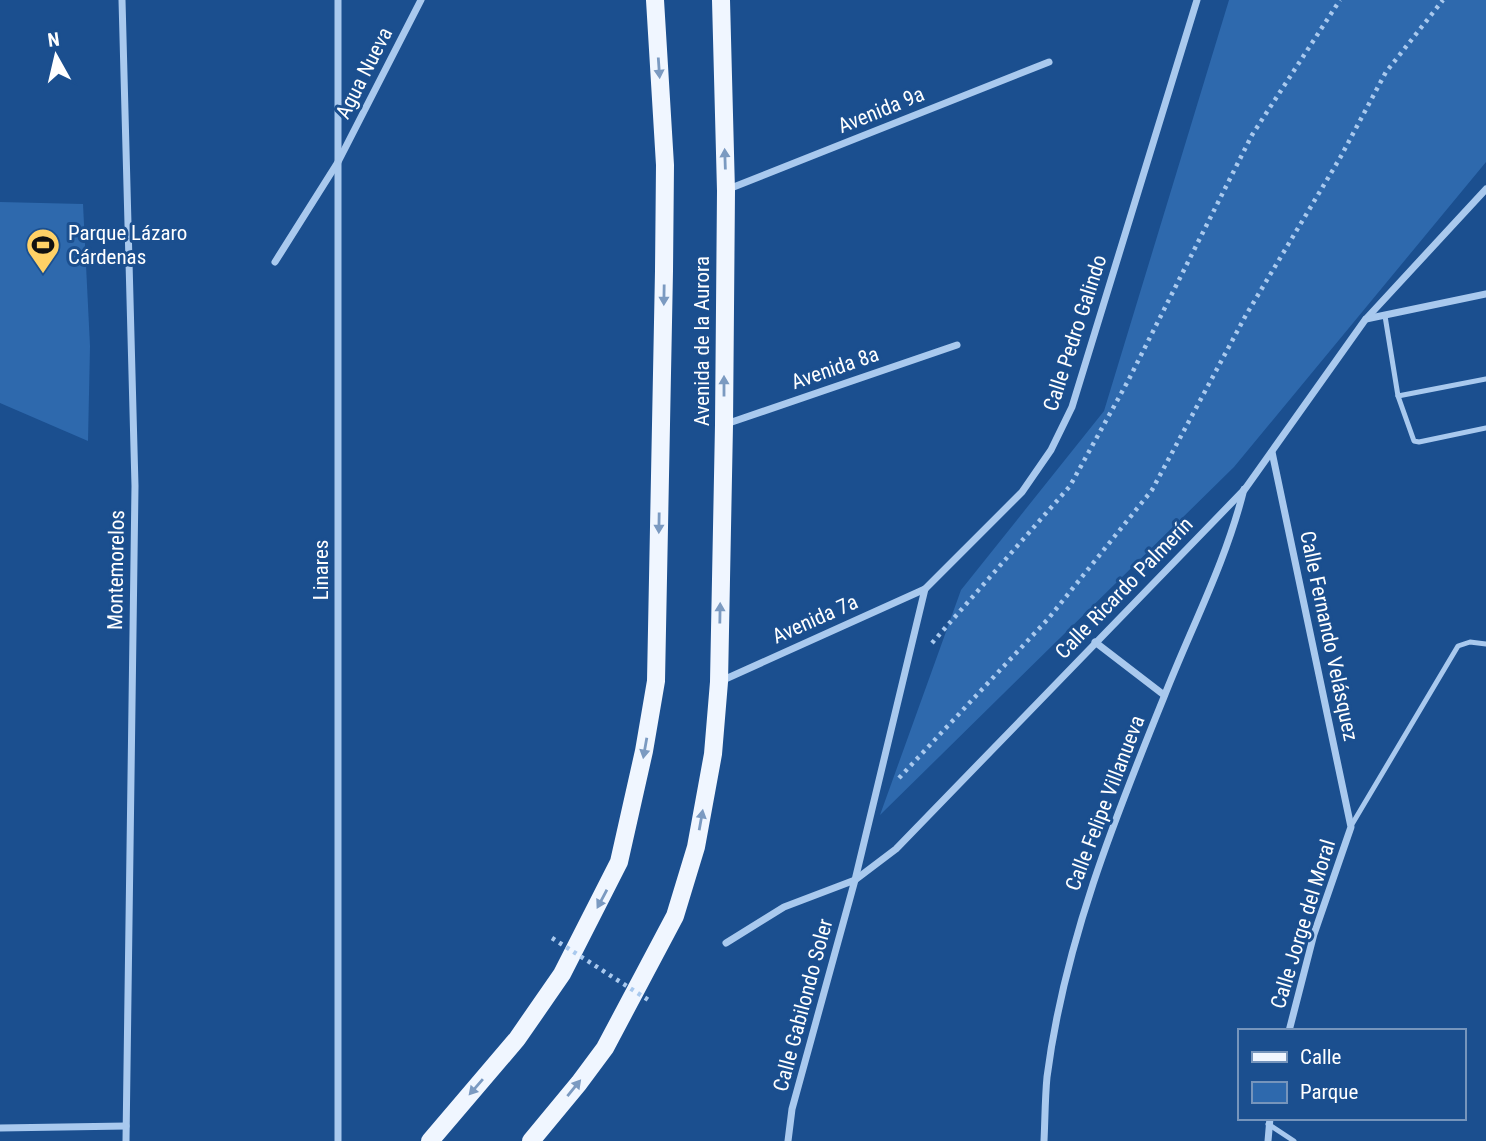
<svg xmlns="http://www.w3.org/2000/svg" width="1486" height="1141" viewBox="0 0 1486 1141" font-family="'Roboto Condensed',sans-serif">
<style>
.green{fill:#2e69ad}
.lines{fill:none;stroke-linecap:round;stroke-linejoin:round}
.path{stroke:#a9c9ee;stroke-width:4.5;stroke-dasharray:3.5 5;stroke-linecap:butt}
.service{stroke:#a9c9ee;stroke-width:5}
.minor{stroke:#a9c9ee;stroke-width:7}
.primary{stroke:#f0f6ff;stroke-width:18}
.path-bridge{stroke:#a9c9ee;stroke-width:4.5;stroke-dasharray:3.5 5;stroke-linecap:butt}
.oneway{fill:#7b9ac1}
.labels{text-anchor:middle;stroke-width:6;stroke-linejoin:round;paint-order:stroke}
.street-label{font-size:21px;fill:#fff;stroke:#1b4f8f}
.poi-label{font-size:21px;fill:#fff;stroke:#1b4f8f;text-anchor:start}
</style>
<rect width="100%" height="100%" fill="#1b4f8f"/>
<g class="green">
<path d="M1229,0H1486V162L1234,467L880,815L961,590L1104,411Z"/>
<path d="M0,202L83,204L90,346L88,441L0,403Z"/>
</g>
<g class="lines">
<g class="path">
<path d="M932,643L1070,486L1128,381L1252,135L1340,0"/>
<path d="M899,778L1048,619L1152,490L1246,315L1340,158L1386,72L1443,0"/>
</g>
<g class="service">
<path d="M1385,316L1398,396L1486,379"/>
<path d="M1398,396L1414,441L1419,442L1486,428"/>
<path d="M1351,826L1458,646L1470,642L1486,644"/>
<path d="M1268,1124L1294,1141"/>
</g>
<g class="minor">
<path d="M122,0L135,486L126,1141"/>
<path d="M726,190L1049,62"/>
<path d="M275,262L338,162L421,0"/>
<path d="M1366,319L1486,294"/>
<path d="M726,424L957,345"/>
<path d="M1272,452L1351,827L1314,934L1289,1031"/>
<path d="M1095,642L1164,695"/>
<path d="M721,681L925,589"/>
<path d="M726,943L784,907L855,880L896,849L1245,489L1365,320L1486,189"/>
<path d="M0,1128L126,1126"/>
<path d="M338,1141V0"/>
<path d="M788,1141L792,1109L855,880L925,589L1022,492L1051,450L1072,407L1197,0"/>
<path d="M1044,1141C1045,1120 1045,1098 1047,1077C1064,945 1114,820 1164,697C1191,628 1226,562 1244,489"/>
<path d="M1268,1141L1270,1118"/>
</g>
<g class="primary">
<path d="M430,1141L517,1039L562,974L619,862L644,751L656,681L664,271L665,165L655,0"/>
<path d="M531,1141L579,1083L605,1048L675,916L696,847L713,754L719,682L724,425L726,191L721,0"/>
</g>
<path class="path-bridge" d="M552,938L650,1001"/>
</g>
<defs><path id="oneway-solid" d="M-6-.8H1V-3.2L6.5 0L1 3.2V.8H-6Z" transform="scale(1.75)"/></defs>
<g class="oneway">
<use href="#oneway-solid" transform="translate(659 68) rotate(86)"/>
<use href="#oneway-solid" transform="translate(725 159) rotate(-92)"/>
<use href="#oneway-solid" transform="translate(664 295) rotate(91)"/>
<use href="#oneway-solid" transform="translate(724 386) rotate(-90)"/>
<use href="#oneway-solid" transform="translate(659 523) rotate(91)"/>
<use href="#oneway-solid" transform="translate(720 613) rotate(-89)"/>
<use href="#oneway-solid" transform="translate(645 748) rotate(100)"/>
<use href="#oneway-solid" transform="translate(701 820) rotate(-80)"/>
<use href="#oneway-solid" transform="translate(602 899) rotate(118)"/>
<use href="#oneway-solid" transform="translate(476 1087) rotate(131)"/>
<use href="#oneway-solid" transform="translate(574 1088) rotate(-51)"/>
</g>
<defs>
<g id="stadium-pin" transform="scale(1.75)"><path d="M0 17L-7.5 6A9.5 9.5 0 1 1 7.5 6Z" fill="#ffd166" stroke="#1b4f8f"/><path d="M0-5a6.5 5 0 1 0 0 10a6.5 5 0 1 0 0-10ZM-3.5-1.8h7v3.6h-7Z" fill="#111"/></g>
</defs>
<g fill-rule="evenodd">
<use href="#stadium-pin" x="43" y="245"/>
</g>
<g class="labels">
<g class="street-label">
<text transform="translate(364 73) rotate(-63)" y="7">Agua Nueva</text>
<text transform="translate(881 110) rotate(-22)" y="7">Avenida 9a</text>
<text transform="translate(1075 333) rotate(-72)" y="7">Calle Pedro Galindo</text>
<text transform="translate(702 341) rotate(-90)" y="7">Avenida de la Aurora</text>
<text transform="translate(835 368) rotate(-19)" y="7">Avenida 8a</text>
<text transform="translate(116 570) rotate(-89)" y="7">Montemorelos</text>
<text transform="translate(321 570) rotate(-90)" y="7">Linares</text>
<text transform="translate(1124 588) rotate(-46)" y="7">Calle Ricardo Palmerín</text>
<text transform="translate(815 619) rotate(-24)" y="7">Avenida 7a</text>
<text transform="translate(1329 636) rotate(78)" y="7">Calle Fernando Velásquez</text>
<text transform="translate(1105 803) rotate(-69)" y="7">Calle Felipe Villanueva</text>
<text transform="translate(1303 924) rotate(-73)" y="7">Calle Jorge del Moral</text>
<text transform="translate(803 1005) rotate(-75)" y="7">Calle Gabilondo Soler</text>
</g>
<g class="poi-label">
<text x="68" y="240">Parque Lázaro<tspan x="68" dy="24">Cárdenas</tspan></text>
</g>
</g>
<rect x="1238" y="1029" width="228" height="91" fill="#1b4f8f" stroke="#7695bc" stroke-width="2"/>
<rect x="1252" y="1052" width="35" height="10" fill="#f0f6ff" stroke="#7695bc" stroke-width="2"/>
<text x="1300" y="1064" font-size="21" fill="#ffffff">Calle</text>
<rect x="1252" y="1082" width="35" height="21" fill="#2e69ad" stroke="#7695bc" stroke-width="2"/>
<text x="1300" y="1099" font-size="21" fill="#ffffff">Parque</text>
<g transform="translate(56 56) rotate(352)" stroke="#1b4f8f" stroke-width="5" paint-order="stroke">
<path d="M0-5L12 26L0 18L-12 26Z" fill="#ffffff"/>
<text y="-10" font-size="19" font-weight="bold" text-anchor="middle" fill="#ffffff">N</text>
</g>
</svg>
